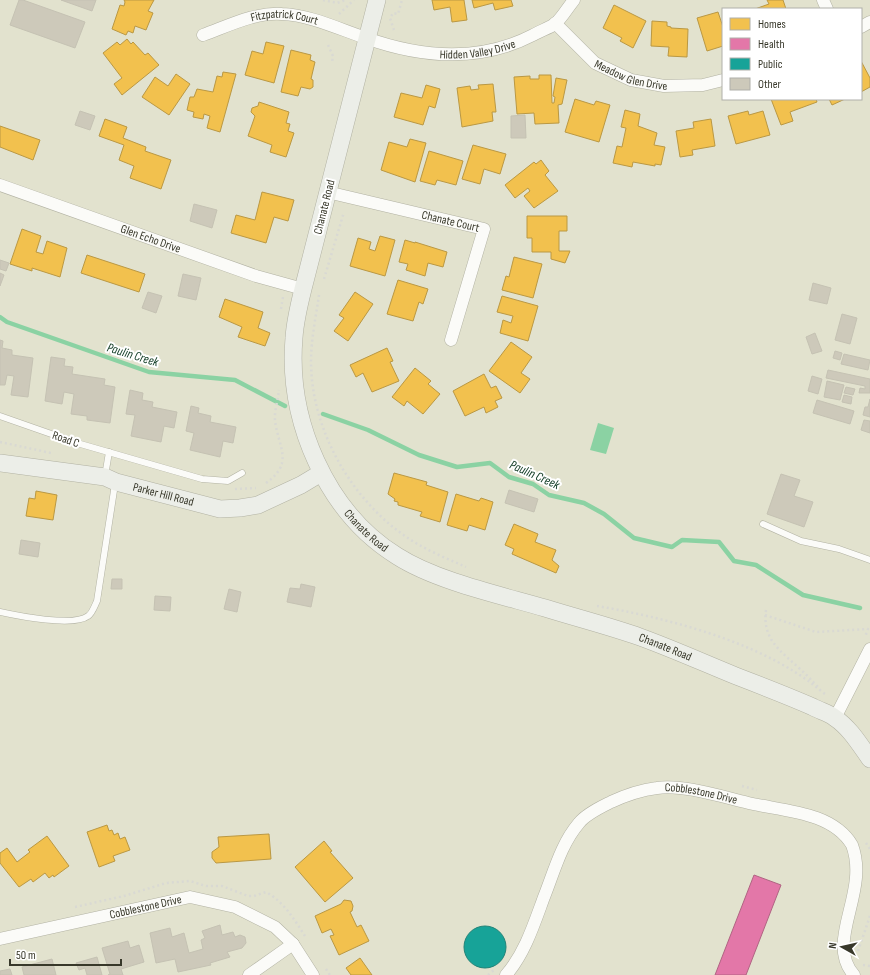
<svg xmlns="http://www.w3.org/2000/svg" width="870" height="975" viewBox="0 0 870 975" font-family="'Sofia Sans Condensed',sans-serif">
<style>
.water{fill:#8bd2a3}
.homes{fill:#f2c14e;stroke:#ba9843}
.health{fill:#e377a8;stroke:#b06482}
.public{fill:#17a398;stroke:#218377}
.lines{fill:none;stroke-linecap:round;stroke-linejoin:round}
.stream{stroke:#8bd2a3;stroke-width:4.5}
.building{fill:#cdc9ba;stroke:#c5c2b3}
.lane-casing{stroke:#b2b2a3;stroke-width:7}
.street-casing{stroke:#b2b2a3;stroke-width:13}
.secondary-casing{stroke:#b2b2a3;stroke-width:18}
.path{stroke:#d9d9d3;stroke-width:2.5;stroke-dasharray:2 3;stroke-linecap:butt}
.lane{stroke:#fbfbf8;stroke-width:6}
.street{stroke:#fbfbf8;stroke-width:12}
.secondary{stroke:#eceee8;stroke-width:17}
.labels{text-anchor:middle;stroke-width:4;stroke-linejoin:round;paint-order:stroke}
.street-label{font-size:12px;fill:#38382a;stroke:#fff}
.water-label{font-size:13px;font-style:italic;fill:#0d3922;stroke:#fff}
</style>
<rect width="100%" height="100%" fill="#e2e2ce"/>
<path class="water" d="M598,423L614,428L606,454L590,450Z"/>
<g class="homes">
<path d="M124,0H154L148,11L153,13L146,30L135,26L133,33L128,31L126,35L112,29L120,5L124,6L125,2Z"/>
<path d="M432,0H464L467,20L452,22L450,7L434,10Z"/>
<path d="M472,0H511L513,6L495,10L493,3L474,8Z"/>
<path d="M767,0H783L786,9H755L769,4Z"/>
<path d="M614,5L646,21L633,48L620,41L622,38L603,28Z"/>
<path d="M718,12L723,27V46L707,51L697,18Z"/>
<path d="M652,21L667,22V26L671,27V28L688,29L687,57L668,56L669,47L651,46Z"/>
<path d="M127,39L131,44L133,42L145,55L148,53L159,65L122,95L114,84L122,78L103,53L117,42L120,45Z"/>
<path d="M266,42L284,46L274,83L245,75L252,51L263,54Z"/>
<path d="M291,50L311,55L310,60L315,62L311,79L313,80V87L310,89L301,87L298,96L281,92Z"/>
<path d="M861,61L870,78V87L861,92Z"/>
<path d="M223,72L236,74L220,132L207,128L210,116L204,114L203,119L193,117L194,112L187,110L190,97H194L197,89L213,92L217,76L222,77Z"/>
<path d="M176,74L190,84L169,115L142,97L155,77L168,86Z"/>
<path d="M539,75H551L552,103H554L555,97L553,96L556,78L567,80L562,104L558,105L559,123L535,124L534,113L517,114L514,77L530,76V79H539Z"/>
<path d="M493,84L496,112H492L493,121L462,127L457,88L470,86L471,90L479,89L478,85Z"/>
<path d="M426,85L440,89L435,108L429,106L423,125L394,117L401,93L422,98Z"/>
<path d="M575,99L594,105L596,101L610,105L599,142L565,132Z"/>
<path d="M771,99H816L817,102L790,112L793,121L781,125Z"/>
<path d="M829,99H845L832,105Z"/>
<path d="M259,102L289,112L286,123L290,124L288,131L294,133L286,157L270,152L272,145L248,136L255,116L251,112L252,108L258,106Z"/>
<path d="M625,110L640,114L638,126L657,133L654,145L665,147L661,165L655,164V166L633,162L632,167L613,163L617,146L622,147L626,128L621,127Z"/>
<path d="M748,111L749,115L763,111L770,135L736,144L728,116Z"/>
<path d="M105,119L127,127L123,138L146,147L145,151L171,160L161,189L130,178L134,166L119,160L124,145L99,136Z"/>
<path d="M711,119L715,146L692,150L693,155L680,157L676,131L694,128L693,122Z"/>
<path d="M0,126L40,140L33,160L0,147Z"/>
<path d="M410,139L426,143L415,182L381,170L389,142L407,147Z"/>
<path d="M473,145L506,154L500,174L484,169L480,184L462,179Z"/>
<path d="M429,151L463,161L456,185L437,180L435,185L420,181Z"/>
<path d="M541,160L549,171L545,175L558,191L534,208L524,196L530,191L528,188L515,198L505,185L534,162L536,164Z"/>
<path d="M262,192L294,200L288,221L274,217L266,243L231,233L236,215L255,220Z"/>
<path d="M527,216H567V231H559V251H570L565,263L551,259V252H532V238H527Z"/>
<path d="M22,229L41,236L36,252L43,254L47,241L67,248L60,277L32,268V271L10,264Z"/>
<path d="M380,236L395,240L385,276L350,266L358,238L371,242L369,249L375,251Z"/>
<path d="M405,240L415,243V242L447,252L443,267L428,263L425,276L406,270L408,264L399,262Z"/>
<path d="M87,255L145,274L139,292L81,273Z"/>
<path d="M514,257L542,264L533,298L502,290L506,276L509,277Z"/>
<path d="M398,280L428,289L423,304L419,302L413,321L387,314Z"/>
<path d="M355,292L373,304L348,341L334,331L344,318L339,315Z"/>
<path d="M502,296L538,306L528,341L500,333L503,320L511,323L513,316L497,312Z"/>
<path d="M225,299L263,312L258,328L270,333L265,346L238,337L242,327L219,317Z"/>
<path d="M511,342L532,357L521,373L530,379L520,393L489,371Z"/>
<path d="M387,348L393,361L390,362L399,381L372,392L363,373L356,377L350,365Z"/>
<path d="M415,368L431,381L428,384L440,394L423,414L407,401L404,406L392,397Z"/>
<path d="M484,374L491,388L496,386L502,398L495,401L498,407L486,413L484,407L465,416L453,391Z"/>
<path d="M394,473L427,482L426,485L448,492L440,522L420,516L422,512L398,505V502L394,501L395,499L388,494Z"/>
<path d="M36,491L57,495L53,520L26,516L29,498L35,499Z"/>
<path d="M456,494L479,501L481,498L493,502L485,530L469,525L467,531L447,525Z"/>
<path d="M514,524L538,534L535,542L556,550L552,560L559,566L556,573L512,554L514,549L505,545Z"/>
<path d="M107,825L109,831L112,830L114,835L118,833L120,839L125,837L130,850L113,856L115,861L99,867L87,832Z"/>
<path d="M269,834L271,859L216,863L212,858V852L219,847L218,837Z"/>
<path d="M47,836L69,866L54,877L53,875L49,878L45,873L33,882L31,879L19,887L0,863V853L7,848L17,862L30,852L28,850Z"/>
<path d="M324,841L332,851L330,852L353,878L325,902L295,867Z"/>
<path d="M344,900L351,901L353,906L352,911L350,912L357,927L361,925L369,941L339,955L330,936L334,935L331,929L322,933L315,916L341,904Z"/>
<path d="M360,958L372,975H351L346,968Z"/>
</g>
<path class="health" d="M754,875L781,885L746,975H715Z"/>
<circle class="public" cx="485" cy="947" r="21"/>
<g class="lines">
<g class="stream">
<path d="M0,317L7,322L149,372L235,380L285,406"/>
<path d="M323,414L368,430L419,455L457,467L490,463L509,477L533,484L549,495L584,503L604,514L634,538L672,547L682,540L719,542L734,561L756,565L803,595L860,608"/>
</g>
</g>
<g class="building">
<path d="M19,0H23L85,22L75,48L10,25Z"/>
<path d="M61,0H96L92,11Z"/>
<path d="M80,111L95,116L90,130L75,125Z"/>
<path d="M525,115L526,138H511V116Z"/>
<path d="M194,204L217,210L212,228L190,221Z"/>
<path d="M0,260L9,263L6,271L0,269Z"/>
<path d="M0,273L4,275L0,286Z"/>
<path d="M183,274L201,278L196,300L178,296Z"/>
<path d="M813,283L831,288L827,304L809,300Z"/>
<path d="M148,292L162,296L156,313L142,308Z"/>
<path d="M842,314L857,318L850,344L835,340Z"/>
<path d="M815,333L822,351L812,354L806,337Z"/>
<path d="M0,340L3,341L2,348L12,350V355L33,358L28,397L11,395L14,376L7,375L5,385H0Z"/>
<path d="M835,351L842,353L840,360L833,358Z"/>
<path d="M844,354L870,360L868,370L841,364Z"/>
<path d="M51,357L65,359L64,366L73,367L72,374L105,379L104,385L115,387L110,423L87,420V416L71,414L74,394L64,392L62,404L45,401Z"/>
<path d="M828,370L870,379V393H859L860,388L865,389V386L826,378Z"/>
<path d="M812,376L822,379L818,394L808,391Z"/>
<path d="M827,381L844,385L840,400L824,397Z"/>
<path d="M846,387L855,389L853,395L844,393Z"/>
<path d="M130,390L143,393L142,400L153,402L152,407L177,412L174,428L164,426L161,442L131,436L135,415L126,414Z"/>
<path d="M844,395L852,397L851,404L842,402Z"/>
<path d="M870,399V417L863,415L865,407H868Z"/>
<path d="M817,400L854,411L850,424L813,413Z"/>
<path d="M191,406L199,408L198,413L211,416L210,422L236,427L233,443L223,441L220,457L190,450L194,433L186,431Z"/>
<path d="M864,420L870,421V433L861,430Z"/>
<path d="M781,474L800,480L794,496L813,502L804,527L767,514Z"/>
<path d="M509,490L538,499L534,512L505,503Z"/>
<path d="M21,540L40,543L38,557L19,554Z"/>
<path d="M112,579H122V589H111Z"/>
<path d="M301,584L315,587L311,607L287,602L290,588L300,589Z"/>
<path d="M229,589L241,592L237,612L224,609Z"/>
<path d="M155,596L171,597L170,611L154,610Z"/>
<path d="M220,925L222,935L233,932L235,937L240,935L245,937L246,943L242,948L227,952L230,957L210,963L211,965L178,972L175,959L156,963L150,933L170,928L172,937L184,933L189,953L203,949L201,940L205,938L202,931Z"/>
<path d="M128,941L130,948L139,945L144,962L121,969L123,975H108L110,974L102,948Z"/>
<path d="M97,957L102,975H87L85,968L79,970L76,963Z"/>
<path d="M52,959L56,975H24L22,967Z"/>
<path d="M10,969L12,975H0V971Z"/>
</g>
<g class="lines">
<g class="lane-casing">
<g id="lane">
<path d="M0,416L77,443L202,479L228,481L242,473"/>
<path d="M105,476L109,452"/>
<path d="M763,524L801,541L839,549L870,560"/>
<path d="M0,612C18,616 74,627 88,616C92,614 95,605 97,601L115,484"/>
</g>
</g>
<g class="street-casing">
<g id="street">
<path d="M823,0L827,9"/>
<path id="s1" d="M555,23L595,63L631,80L664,86L703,85L723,80"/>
<path d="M861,27L870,22"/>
<path id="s2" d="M203,35C228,26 255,12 282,14C310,15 339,29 366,38C422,58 479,63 533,35C540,31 549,28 555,24C562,18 568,7 574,0"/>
<path id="s3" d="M0,185L256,276L303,289"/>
<path id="s4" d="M327,192L484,229L451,340"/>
<path d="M835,718L870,649"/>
<path id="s5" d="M0,939L190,897L235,907L275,927L293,944L313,975"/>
<path d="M249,975L293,944"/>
<path id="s6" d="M506,975C525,953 534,924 544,897C554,872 561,844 579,823C586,814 601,807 611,802C626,795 641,790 657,788C684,784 726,798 753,804C787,811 833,813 852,845C870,893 824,941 854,975"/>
</g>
</g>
<g class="secondary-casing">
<g id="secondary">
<path id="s7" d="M377,0L303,289C299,305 295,321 294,338C287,420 326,512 397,556C436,581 500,595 545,608C577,618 609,626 640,637C673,649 704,663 736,676C762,686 788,696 813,707C820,711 829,713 835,718C850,728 860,745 870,759"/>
<path id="s8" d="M0,463L105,477L116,482L220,509L240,508L258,505L301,485L321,473"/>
</g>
</g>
<g class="path">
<path d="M323,0L337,3L345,0"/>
<path d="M339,14L354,0"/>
<path d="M394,30L390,18L393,13L398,14L402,0"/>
<path d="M328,45L333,56L332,62"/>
<path d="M324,279L344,212"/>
<path d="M319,295C316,316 311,340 311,361C311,431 353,503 411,540C428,551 448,559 466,567"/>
<path d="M281,309L283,297"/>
<path d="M0,442L51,453"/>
<path d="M266,483C294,463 279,449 275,421C274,412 278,400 279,390"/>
<path d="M235,489L256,488"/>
<path d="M597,606C662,617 743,638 798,674C808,680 816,687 825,694"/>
<path d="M766,610C762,640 781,651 800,669C807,675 813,682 820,689"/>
<path d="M765,615L816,632L868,629L865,637"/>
<path d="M742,786L757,790"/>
<path d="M866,843L870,849"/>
<path d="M75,907L124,896L166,883L190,881L206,886H222L248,896H254L266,892C284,902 294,919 305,936"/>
<path d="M858,951L870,916"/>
<path d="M863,965L870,966"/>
<path d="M326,969L330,975"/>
<path d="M488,975L494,970"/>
</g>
<use href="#lane" class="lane"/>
<use href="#street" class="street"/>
<use href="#secondary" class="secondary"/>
</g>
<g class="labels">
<g class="street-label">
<text dy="4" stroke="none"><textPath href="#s2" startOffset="85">Fitzpatrick Court</textPath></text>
<text dy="4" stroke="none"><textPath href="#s2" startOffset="284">Hidden Valley Drive</textPath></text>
<text dy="4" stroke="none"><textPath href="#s1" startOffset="95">Meadow Glen Drive</textPath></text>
<text transform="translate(324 207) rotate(-76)" y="4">Chanate Road</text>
<text dy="4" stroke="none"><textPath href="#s4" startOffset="127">Chanate Court</textPath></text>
<text dy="4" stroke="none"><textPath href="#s3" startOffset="160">Glen Echo Drive</textPath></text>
<text transform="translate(66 439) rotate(19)" y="4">Road C</text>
<text dy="4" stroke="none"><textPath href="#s8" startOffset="167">Parker Hill Road</textPath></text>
<text dy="4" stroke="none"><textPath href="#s7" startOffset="561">Chanate Road</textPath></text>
<text dy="4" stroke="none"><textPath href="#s7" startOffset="885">Chanate Road</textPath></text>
<text dy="4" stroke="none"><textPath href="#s6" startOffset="301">Cobblestone Drive</textPath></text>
<text dy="4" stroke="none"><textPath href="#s5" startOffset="149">Cobblestone Drive</textPath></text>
</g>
<g class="water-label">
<text transform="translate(133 354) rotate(17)" y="5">Paulin Creek</text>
<text transform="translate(535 474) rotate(24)" y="5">Paulin Creek</text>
</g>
</g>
<rect x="722" y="8" width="140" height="92" fill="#ffffff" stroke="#afafaa"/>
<rect x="730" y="18" width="20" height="12" fill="#f2c14e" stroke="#afafaa"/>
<text x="758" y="28" font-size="12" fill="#38382a">Homes</text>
<rect x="730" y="38" width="20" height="12" fill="#e377a8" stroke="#afafaa"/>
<text x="758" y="48" font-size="12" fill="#38382a">Health</text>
<rect x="730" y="58" width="20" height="12" fill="#17a398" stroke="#afafaa"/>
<text x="758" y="68" font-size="12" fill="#38382a">Public</text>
<rect x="730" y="78" width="20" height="12" fill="#cdc9ba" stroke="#afafaa"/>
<text x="758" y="88" font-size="12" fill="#38382a">Other</text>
<g transform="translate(842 947) rotate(278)" stroke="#ffffff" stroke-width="3" paint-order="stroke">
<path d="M0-3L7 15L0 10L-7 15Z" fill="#38382a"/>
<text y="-6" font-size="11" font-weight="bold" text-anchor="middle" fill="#38382a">N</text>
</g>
<path d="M10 959v6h111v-6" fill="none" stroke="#38382a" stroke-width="2"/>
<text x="16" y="959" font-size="12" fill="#38382a" stroke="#ffffff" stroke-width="3" paint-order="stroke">50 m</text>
</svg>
